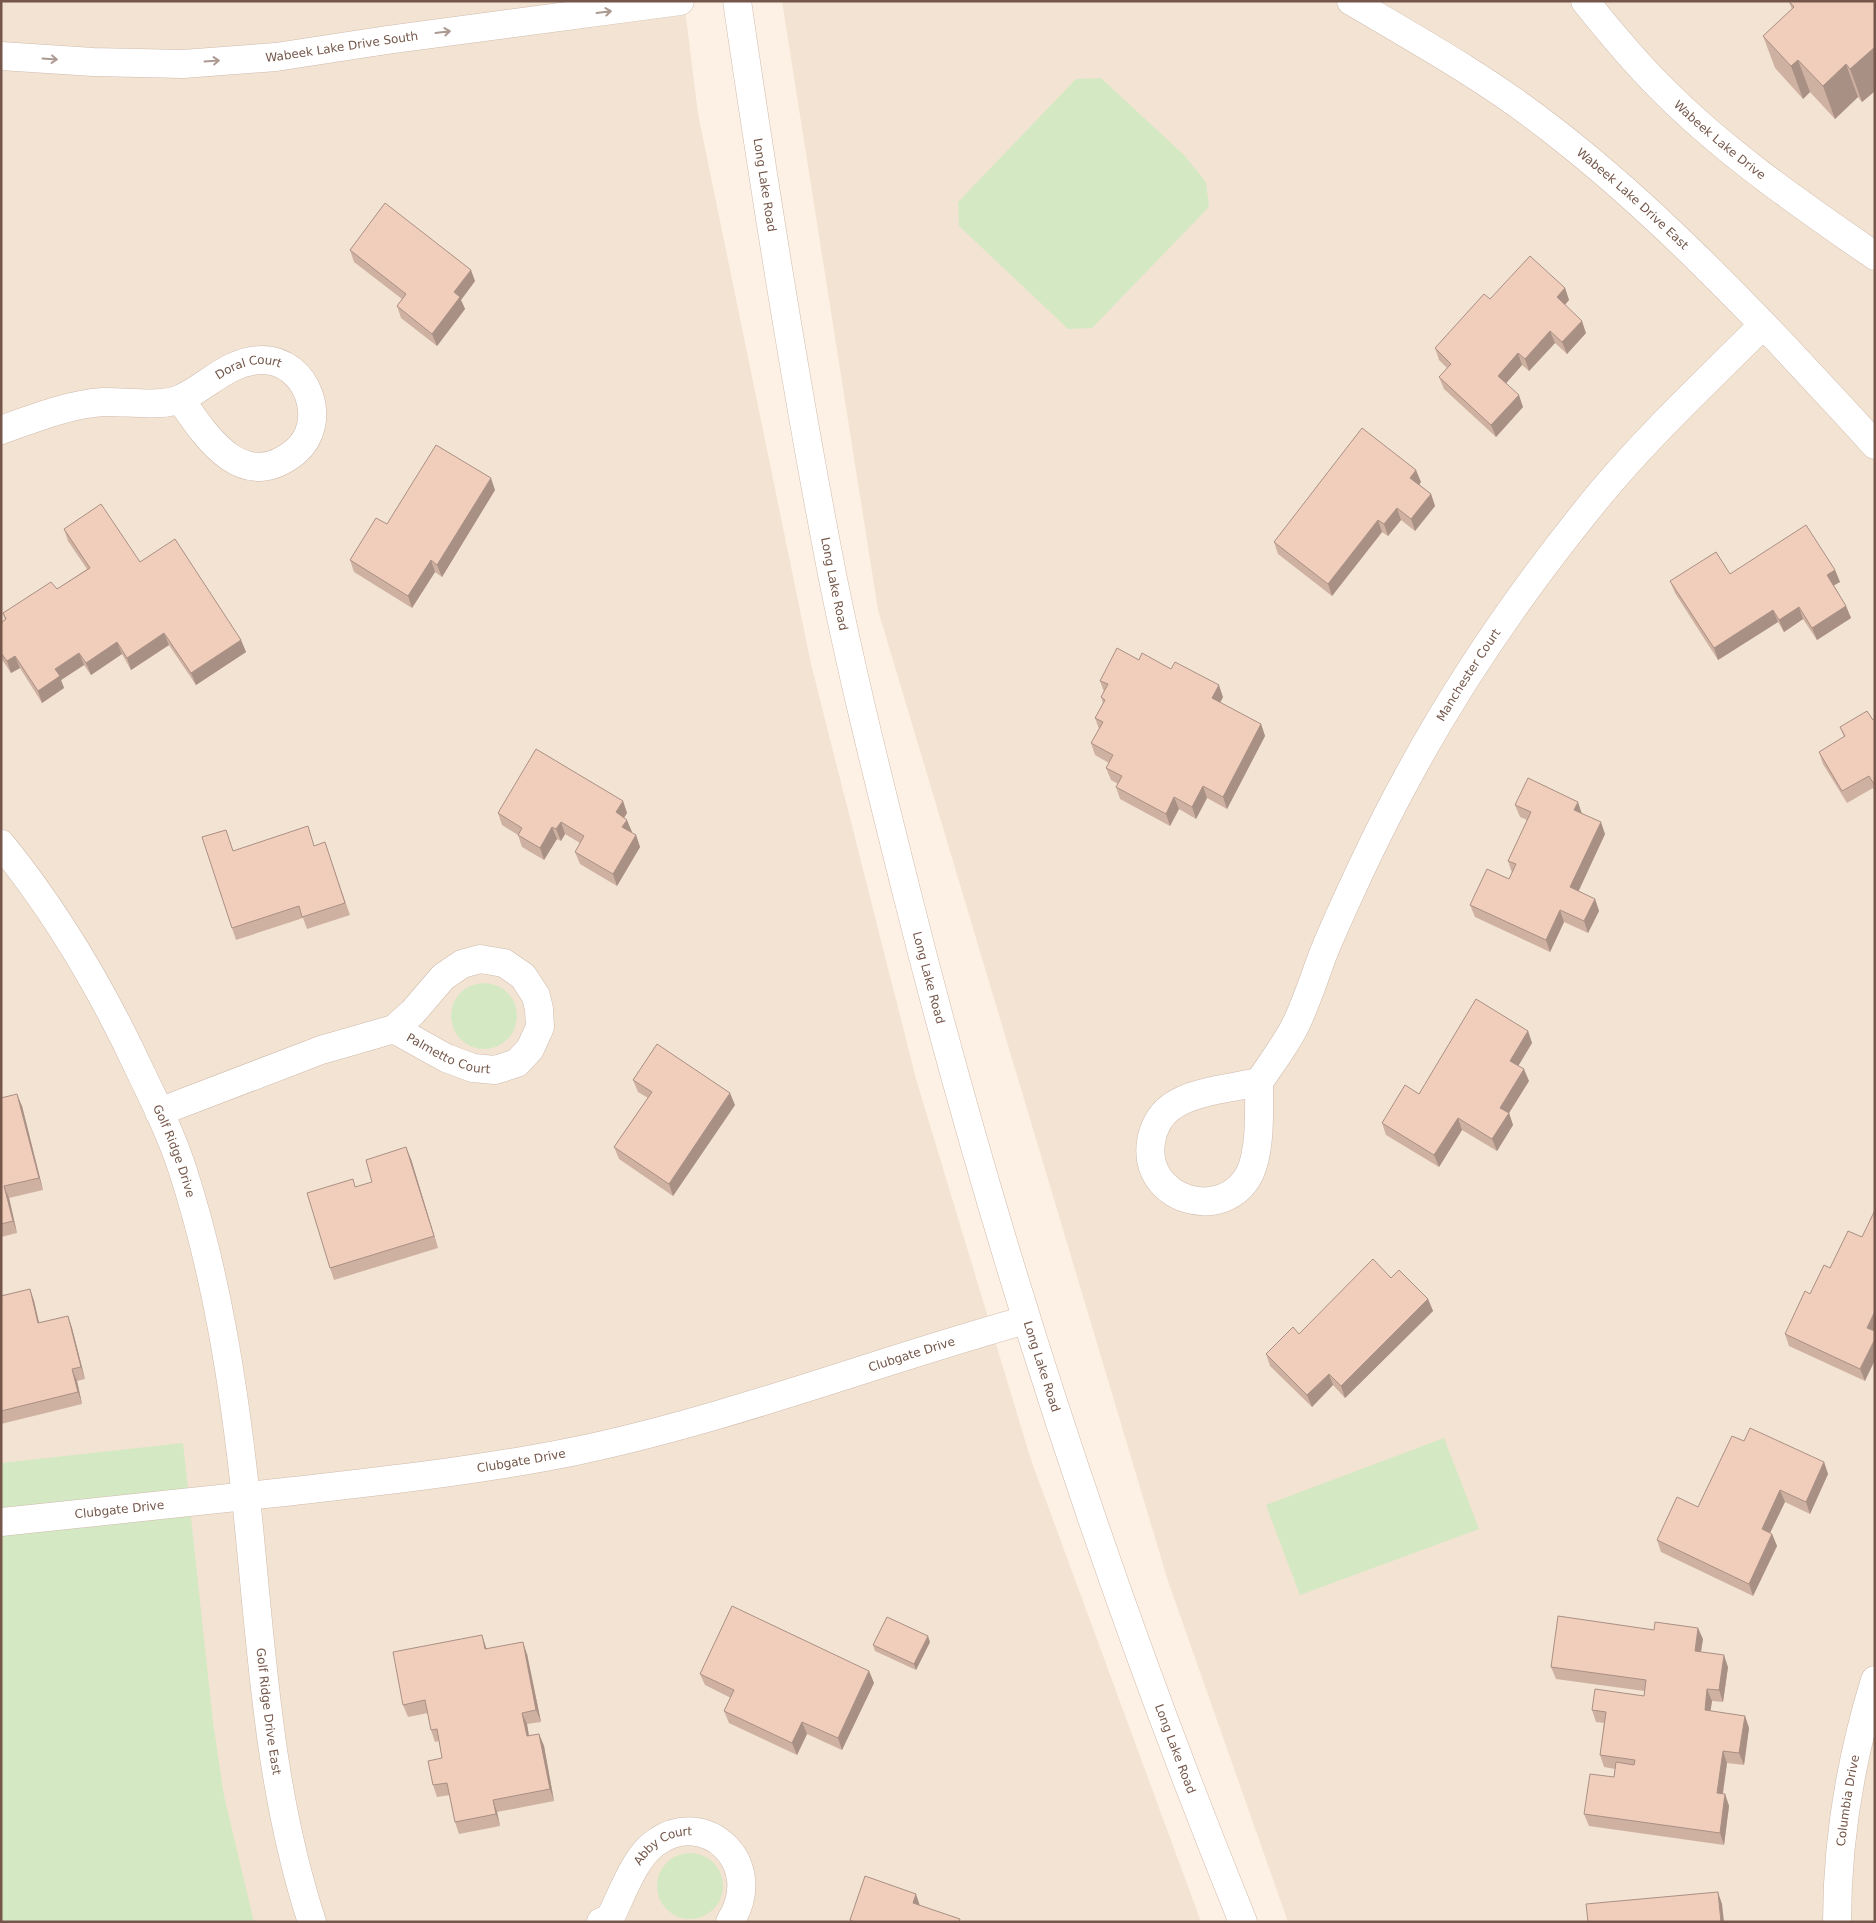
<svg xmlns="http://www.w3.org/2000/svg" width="1876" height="1923" viewBox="0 0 1876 1923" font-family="'DejaVu Sans',sans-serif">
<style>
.residential{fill:#f3e3d2}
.green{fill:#d4e9c3}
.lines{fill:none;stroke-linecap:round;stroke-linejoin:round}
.street-casing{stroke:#cfbbad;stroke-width:29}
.secondary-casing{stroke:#d2baab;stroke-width:29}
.street{stroke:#fff;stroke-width:28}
.secondary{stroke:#fff;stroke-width:28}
.wall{fill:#cfb1a2}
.shaded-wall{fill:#a99084}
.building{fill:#f1cebc;stroke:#a99084}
.oneway{stroke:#ac9a92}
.labels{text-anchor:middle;stroke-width:4.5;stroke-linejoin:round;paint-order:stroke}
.street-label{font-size:12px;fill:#74574a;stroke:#fff5ea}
</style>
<rect width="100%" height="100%" fill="#fcf1e4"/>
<g class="residential">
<path d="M1,1H684L698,114L811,664L916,1079L1031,1460L1201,1922H1Z"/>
<path d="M782,1H1875V1922H1288L1168,1581L878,610Z"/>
</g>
<g class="green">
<path d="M1101,78L1184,155L1206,182L1209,207L1092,328L1068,329L959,226L958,202L1076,79Z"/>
<circle cx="484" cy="1016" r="33"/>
<path d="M1444,1438L1479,1529L1300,1595L1266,1505Z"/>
<path d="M183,1443L213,1722L224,1796L254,1922H1V1463Z"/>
<circle cx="690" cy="1886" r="33"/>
</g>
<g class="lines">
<g class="street-casing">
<g id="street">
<path id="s1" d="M1351,1C1419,41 1489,80 1551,129C1634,193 1708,267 1780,342C1811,376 1844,410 1875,445"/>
<path id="s2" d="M1585,1C1609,31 1633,60 1660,87C1724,152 1800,204 1875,256"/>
<path id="s3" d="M1,56L93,62L183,64L276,57L387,40L680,1"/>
<path id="s4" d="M1,430C32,419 70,404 103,402C125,401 163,408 182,398C209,385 230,360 262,360C308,360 330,423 295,452C243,494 207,438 180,399"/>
<path id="s5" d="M1,844C58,914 103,991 141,1073C156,1104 171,1135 182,1168C217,1275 234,1387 246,1498C261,1640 267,1785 312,1922"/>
<path id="s6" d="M1259,1082C1271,1064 1284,1047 1294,1028C1308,1001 1316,970 1328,942C1352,887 1377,833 1406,780C1460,679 1527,583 1600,494C1650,434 1708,380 1763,325"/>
<path d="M1259,1082C1259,1108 1261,1149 1250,1173C1224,1225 1142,1200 1151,1142C1153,1128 1160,1115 1171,1107C1192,1091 1233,1088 1259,1082Z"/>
<path id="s7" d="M159,1112L321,1050L394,1029L446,1058L473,1068L495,1070L517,1063L530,1049L540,1027L539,1009L536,996L523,976L504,963L480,959L462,964L443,977L413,1012L394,1029"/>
<path id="s8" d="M1,1522C99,1512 197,1501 294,1491C389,1480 483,1470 576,1451C729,1419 875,1362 1026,1320"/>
<path id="s9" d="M601,1922L610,1918C622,1895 634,1858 655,1843C706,1806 767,1864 730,1922"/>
<path id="s10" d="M1837,1922C1837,1841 1851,1758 1875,1680"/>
</g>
</g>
<g class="secondary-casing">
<g id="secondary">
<path id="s11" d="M737,1C765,193 795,384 832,574C853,679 879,782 905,886C993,1238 1106,1585 1243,1922"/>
</g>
</g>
<use href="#street" class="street"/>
<use href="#secondary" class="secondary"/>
</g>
<g class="wall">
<path d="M1875,1V91L1862,102L1858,97L1835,119L1810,92L1803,99L1775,68L1763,36L1792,9L1789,2Z"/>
<path d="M350,250L475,281L461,300L465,309L437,346L401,318L397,306L402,299L354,262Z"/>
<path d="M1565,288L1569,300L1565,305L1586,333L1567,354L1555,343L1529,371L1522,365L1506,383L1523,407L1496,437L1444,389L1439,377L1447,368L1439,360L1435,348L1490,299Z"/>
<path d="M1421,482L1419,484L1431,494L1435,506L1415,531L1401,520L1388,536L1382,532L1332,596L1278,554L1274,542Z"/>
<path d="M495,490L442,577L435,572L412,608L354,572L350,560L387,524Z"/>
<path d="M64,529L140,562L241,640L246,652L196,685L169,645L131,670L122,654L91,675L84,665L61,680L64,688L42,703L20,668L11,673L1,658V623L5,620L3,613L57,589L87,569L68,541Z"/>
<path d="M1835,570L1840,582L1834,585L1846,606L1851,618L1817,640L1803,619L1784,632L1778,622L1718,660L1675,593L1670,581L1730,574Z"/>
<path d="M1139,660L1223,697L1220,703L1261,724L1265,736L1227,809L1207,798L1196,819L1179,809L1170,826L1120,799L1116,787L1118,784L1111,780L1106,768L1109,763L1095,755L1091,743L1099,729L1095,718L1103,703L1101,697L1104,692L1100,681Z"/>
<path d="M1875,719V791L1873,788L1847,803L1823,764L1819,752L1844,737L1840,727L1873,720Z"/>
<path d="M623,801L627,813L624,818L632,832L631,833L636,835L640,847L617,886L580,864L575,852L580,843L565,834L561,841L557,839L544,860L522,847L518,835L502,825L498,813Z"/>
<path d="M1515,805L1582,813L1605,834L1578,891L1595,899L1599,911L1588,933L1564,922L1550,952L1475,917L1470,905L1509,879L1512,873L1508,861L1527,820L1520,817Z"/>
<path d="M315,846L329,854L350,915L307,929L303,918L236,940L232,928L233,851Z"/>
<path d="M1528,1031L1532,1043L1518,1066L1529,1081L1509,1113L1513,1125L1497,1151L1462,1130L1439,1167L1386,1135L1382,1123L1419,1094Z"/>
<path d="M633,1080L735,1105L673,1196L619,1159L614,1147L648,1098L638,1092Z"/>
<path d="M1,1098L22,1106L43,1190L9,1198L17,1233L1,1237Z"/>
<path d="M411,1159L438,1248L334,1280L330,1268L356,1187L372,1182Z"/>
<path d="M1862,1237L1865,1381L1789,1346L1785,1334L1810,1294L1830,1268Z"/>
<path d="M1391,1278L1428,1299L1433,1311L1345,1398L1333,1385L1312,1407L1270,1366L1266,1354Z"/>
<path d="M30,1289L34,1301L39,1323L68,1316L72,1328L85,1379L77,1381L82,1404L1,1424V1296Z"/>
<path d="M1744,1441L1824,1462L1828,1474L1810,1514L1785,1502L1770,1533L1772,1534L1777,1546L1753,1596L1661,1552L1657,1540L1698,1507Z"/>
<path d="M1703,1639L1701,1652L1728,1667L1723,1702L1712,1701L1710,1711L1745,1716L1749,1728L1744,1765L1727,1763L1723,1794H1725L1729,1806L1724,1845L1589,1826L1584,1814L1614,1777L1615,1769L1604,1767L1600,1755L1604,1723L1596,1722L1592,1710L1644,1696V1691L1556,1679L1551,1667Z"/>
<path d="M930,1642L916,1670L875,1651L873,1645Z"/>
<path d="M487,1648L527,1654L541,1722L527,1724L529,1736L539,1734L544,1746L554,1801L497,1812L500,1826L459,1834L455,1822L450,1795L437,1797L433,1785L442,1758L439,1741L435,1742L431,1730L428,1713L408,1717L403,1705Z"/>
<path d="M869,1671L874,1683L842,1750L807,1734L797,1755L729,1723L724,1711L731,1698L705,1685L700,1674Z"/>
</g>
<g class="shaded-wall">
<path d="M1875,47V91L1862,102L1850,69Z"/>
<path d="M1798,60L1810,92L1803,99L1791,66Z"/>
<path d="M1846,64L1858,97L1835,119L1823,86Z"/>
<path d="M471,270L475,281L461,300L465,309L437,346L432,334L454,292Z"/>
<path d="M1565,288L1569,300L1561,309L1557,297Z"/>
<path d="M1582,321L1586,333L1567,354L1562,342Z"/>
<path d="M1550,331L1555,343L1529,371L1525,359Z"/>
<path d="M1518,353L1522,365L1502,388L1498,376Z"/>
<path d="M1519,395L1523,407L1496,437L1491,425Z"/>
<path d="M1416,470L1421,482L1415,490L1410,478Z"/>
<path d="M491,478L495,490L442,577L437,565Z"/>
<path d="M1431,494L1435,506L1415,531L1411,519Z"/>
<path d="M1397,508L1401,520L1388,536L1384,524Z"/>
<path d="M1378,520L1382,532L1332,596L1328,584Z"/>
<path d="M431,560L435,572L412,608L408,596Z"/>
<path d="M1835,570L1840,582L1831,587L1827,575Z"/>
<path d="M1846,606L1851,618L1817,640L1812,628Z"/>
<path d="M1799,607L1803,619L1784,632L1779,620Z"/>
<path d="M1773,610L1778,622L1718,660L1714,648Z"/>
<path d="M164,633L169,645L131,670L127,658Z"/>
<path d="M241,640L246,652L196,685L191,673Z"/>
<path d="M117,642L122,654L91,675L86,663Z"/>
<path d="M79,653L84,665L61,680L64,688L42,703L38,691L55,669Z"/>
<path d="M15,656L20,668L11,673L7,661Z"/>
<path d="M1219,685L1223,697L1216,710L1212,698Z"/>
<path d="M1261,724L1265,736L1227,809L1223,797Z"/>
<path d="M1203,786L1207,798L1196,819L1192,807Z"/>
<path d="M1174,797L1179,809L1170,826L1166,814Z"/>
<path d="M623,801L627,813L620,824L616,812Z"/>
<path d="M1578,802L1582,814L1574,810Z"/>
<path d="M627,820L632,832L627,839L622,827Z"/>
<path d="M561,822L565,834L561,841L556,829Z"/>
<path d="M1601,822L1605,834L1575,899L1570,887Z"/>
<path d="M552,827L557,839L544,860L540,848Z"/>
<path d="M636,835L640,847L617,886L613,874Z"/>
<path d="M1595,899L1599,911L1588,933L1584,921Z"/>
<path d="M1560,910L1564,922L1550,952L1546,940Z"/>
<path d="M1528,1031L1532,1043L1514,1073L1510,1061Z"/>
<path d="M1524,1069L1529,1081L1509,1113L1513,1125L1497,1151L1492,1139L1500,1108Z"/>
<path d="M730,1093L735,1105L673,1196L669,1184Z"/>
<path d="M17,1094L22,1106L43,1190L39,1178Z"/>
<path d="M1458,1118L1462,1130L1439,1167L1434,1155Z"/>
<path d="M406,1147L411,1159L438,1248L434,1236Z"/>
<path d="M4,1186L9,1198L17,1233L13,1221Z"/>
<path d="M30,1289L34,1301L42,1335L38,1323Z"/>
<path d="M1428,1299L1433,1311L1345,1398L1341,1386Z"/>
<path d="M1875,1311V1333L1867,1328Z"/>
<path d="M68,1316L72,1328L85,1379L81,1367Z"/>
<path d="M1875,1339V1360L1865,1381L1860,1369Z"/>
<path d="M72,1369L77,1381L82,1404L78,1392Z"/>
<path d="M1329,1374L1333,1385L1312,1407L1307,1395Z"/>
<path d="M1824,1462L1828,1474L1810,1514L1806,1502Z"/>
<path d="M1780,1490L1785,1502L1766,1541L1762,1529Z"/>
<path d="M1772,1534L1777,1546L1753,1596L1749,1584Z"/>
<path d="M1698,1628L1703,1639L1699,1663L1695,1651Z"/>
<path d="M482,1635L486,1647L489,1661L485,1649Z"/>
<path d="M928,1636L930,1642L916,1670L914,1664Z"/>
<path d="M523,1642L527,1654L541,1722L536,1710Z"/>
<path d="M1724,1655L1728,1667L1723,1702L1719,1690Z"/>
<path d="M869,1671L874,1683L842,1750L838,1738Z"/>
<path d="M1707,1689L1712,1701L1709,1722L1705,1710Z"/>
<path d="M522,1713L527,1724L531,1748L527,1736Z"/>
<path d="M1745,1716L1749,1728L1744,1765L1739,1753Z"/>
<path d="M802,1722L807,1734L797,1755L792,1743Z"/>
<path d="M539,1734L544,1746L554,1801L550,1789Z"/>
<path d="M1723,1751L1727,1763L1721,1805L1717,1793Z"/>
<path d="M1725,1794L1729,1806L1724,1845L1720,1833Z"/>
<path d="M493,1800L497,1812L500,1826L496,1814Z"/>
<path d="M1718,1892L1722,1904L1724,1922H1721Z"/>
<path d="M916,1894L920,1906L913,1903Z"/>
</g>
<g class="building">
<path d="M1789,1H1875V47L1850,69L1846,64L1823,86L1798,60L1791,66L1763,36L1794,7Z"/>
<path d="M385,203L471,270L454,292L460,297L432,334L397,306L406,294L350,250Z"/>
<path d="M1530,256L1565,288L1557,297L1582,321L1562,342L1550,331L1525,359L1518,353L1498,376L1519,395L1491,425L1439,377L1451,364L1435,348L1484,294L1490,299Z"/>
<path d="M1362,428L1416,470L1410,478L1431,494L1411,519L1397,508L1384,524L1378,520L1328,584L1274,542Z"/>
<path d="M436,445L491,478L437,565L431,560L408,596L350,560L376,518L387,524Z"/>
<path d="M101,504L140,562L175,539L241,640L191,673L164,633L127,658L117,642L86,663L79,653L55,669L60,676L38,691L15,656L7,661L1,653V623L6,619L3,613L51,582L57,589L90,568L64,529Z"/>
<path d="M1806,525L1835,570L1827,575L1846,606L1812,628L1799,607L1779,620L1773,610L1714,648L1670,581L1716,552L1730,574Z"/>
<path d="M1117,648L1139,660L1142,653L1171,669L1175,662L1219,685L1212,698L1261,724L1223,797L1203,786L1192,807L1174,797L1166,814L1116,787L1122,776L1106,768L1113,755L1091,743L1103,722L1095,718L1105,700L1101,697L1108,684L1100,681Z"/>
<path d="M1867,711L1873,720L1875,719V786L1869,776L1842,791L1819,752L1845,736L1840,727Z"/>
<path d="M536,749L623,801L616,812L627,820L622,827L636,835L613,874L575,852L584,836L561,822L556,829L552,827L540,848L518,835L522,828L498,813Z"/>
<path d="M1528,778L1578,802L1574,810L1601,822L1570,887L1595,899L1584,921L1560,910L1546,940L1470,905L1487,869L1509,879L1516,864L1508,861L1531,812L1515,805Z"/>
<path d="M308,826L314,846L325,842L345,903L302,917L299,906L232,928L202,837L226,830L233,851Z"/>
<path d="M1476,999L1528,1031L1510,1061L1524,1069L1500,1108L1509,1113L1492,1139L1458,1118L1434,1155L1382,1123L1405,1085L1419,1094Z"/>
<path d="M657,1044L730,1093L669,1184L614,1147L652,1092L633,1080Z"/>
<path d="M17,1094L39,1178L4,1186L13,1221L1,1224V1098Z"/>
<path d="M406,1147L434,1236L330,1268L307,1193L353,1179L355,1187L372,1182L366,1160Z"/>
<path d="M1875,1210V1311L1867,1328L1875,1331V1339L1860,1369L1785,1334L1805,1291L1810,1294L1824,1265L1830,1268L1848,1231L1862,1237Z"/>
<path d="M1373,1259L1391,1278L1399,1270L1428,1299L1341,1386L1329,1374L1307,1395L1266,1354L1293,1327L1299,1334Z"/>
<path d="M30,1289L38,1323L68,1316L81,1367L72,1369L78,1392L1,1411V1296Z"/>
<path d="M1750,1428L1824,1462L1806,1502L1780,1490L1762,1529L1772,1534L1749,1584L1657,1540L1677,1497L1698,1507L1732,1436L1744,1441Z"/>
<path d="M732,1606L869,1671L838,1738L802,1722L792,1743L724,1711L734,1690L700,1674Z"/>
<path d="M1558,1616L1654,1630L1655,1622L1698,1628L1695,1651L1724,1655L1719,1690L1707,1689L1705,1710L1745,1716L1739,1753L1723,1751L1717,1793L1725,1794L1720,1833L1584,1814L1590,1774L1614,1777L1616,1762L1634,1765L1635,1760L1600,1755L1606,1712L1592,1710L1595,1689L1644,1696L1646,1680L1551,1667Z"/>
<path d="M887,1617L928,1636L914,1664L873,1645Z"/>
<path d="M482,1635L485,1649L523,1642L536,1710L522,1713L527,1736L539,1734L550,1789L493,1800L496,1814L455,1822L447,1783L433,1785L428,1761L442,1758L437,1729L431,1730L425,1700L403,1705L393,1652Z"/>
<path d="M865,1876L916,1894L913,1903L960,1919L959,1922H854L850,1920Z"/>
<path d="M1718,1892L1721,1922H1588L1586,1904Z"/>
</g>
<defs><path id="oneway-shaft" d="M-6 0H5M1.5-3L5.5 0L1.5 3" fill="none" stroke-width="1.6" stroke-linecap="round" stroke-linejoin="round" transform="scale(1.25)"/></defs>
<g class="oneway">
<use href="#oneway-shaft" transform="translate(604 12) rotate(-7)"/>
<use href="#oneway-shaft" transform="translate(443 32) rotate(-7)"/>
<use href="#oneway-shaft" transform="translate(50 59) rotate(4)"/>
<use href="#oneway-shaft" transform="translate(212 61) rotate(-4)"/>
</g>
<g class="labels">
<g class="street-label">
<text dy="4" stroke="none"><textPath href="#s3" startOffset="342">Wabeek Lake Drive South</textPath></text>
<text dy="4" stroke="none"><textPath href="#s2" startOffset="194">Wabeek Lake Drive</textPath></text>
<text dy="4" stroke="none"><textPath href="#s11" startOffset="186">Long Lake Road</textPath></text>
<text dy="4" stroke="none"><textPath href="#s1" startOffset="345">Wabeek Lake Drive East</textPath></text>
<text dy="4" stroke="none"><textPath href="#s4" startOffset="261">Doral Court</textPath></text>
<text dy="4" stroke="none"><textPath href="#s11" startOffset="591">Long Lake Road</textPath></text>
<text dy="4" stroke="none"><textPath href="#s6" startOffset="459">Manchester Court</textPath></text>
<text dy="4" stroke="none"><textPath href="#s11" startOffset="996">Long Lake Road</textPath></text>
<text dy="4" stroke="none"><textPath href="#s7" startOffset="310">Palmetto Court</textPath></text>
<text dy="4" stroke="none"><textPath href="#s5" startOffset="354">Golf Ridge Drive</textPath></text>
<text dy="4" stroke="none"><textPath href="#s8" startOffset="929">Clubgate Drive</textPath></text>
<text dy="4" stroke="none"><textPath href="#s11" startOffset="1401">Long Lake Road</textPath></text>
<text dy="4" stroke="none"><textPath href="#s8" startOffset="524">Clubgate Drive</textPath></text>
<text dy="4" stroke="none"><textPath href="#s8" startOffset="119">Clubgate Drive</textPath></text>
<text dy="4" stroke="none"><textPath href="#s5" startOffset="924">Golf Ridge Drive East</textPath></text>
<text dy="4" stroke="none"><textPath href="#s11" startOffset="1806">Long Lake Road</textPath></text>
<text dy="4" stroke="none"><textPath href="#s10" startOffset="122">Columbia Drive</textPath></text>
<text dy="4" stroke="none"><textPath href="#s9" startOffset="104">Abby Court</textPath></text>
</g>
</g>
<rect width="1876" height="1923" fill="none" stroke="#74574a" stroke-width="5"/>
</svg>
